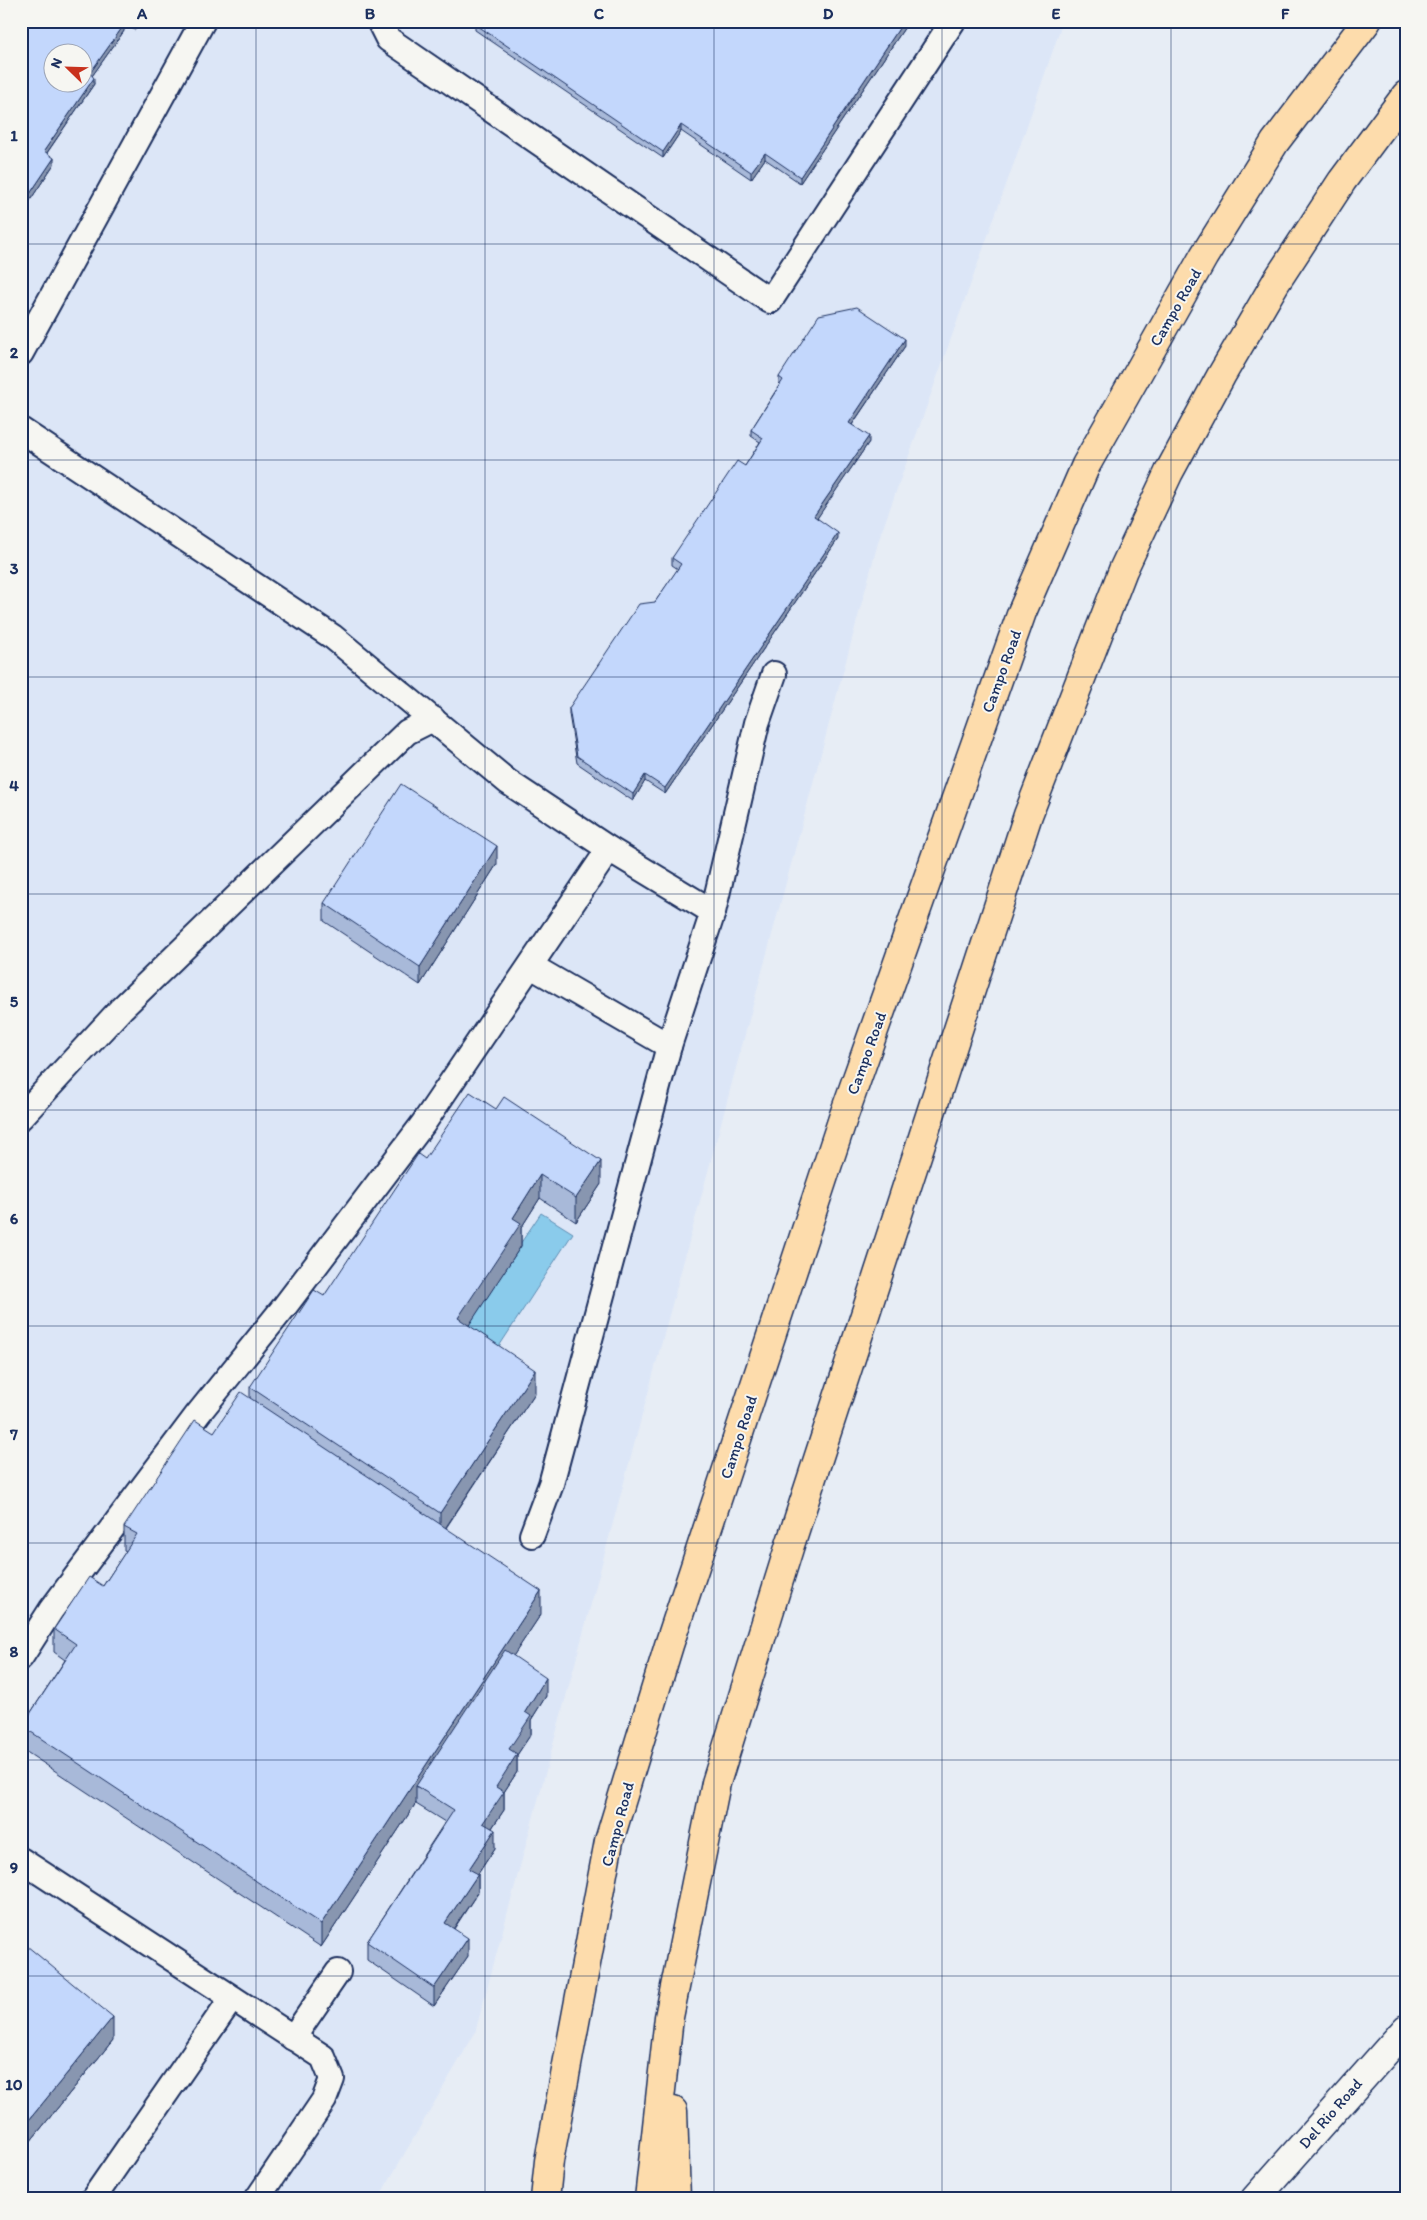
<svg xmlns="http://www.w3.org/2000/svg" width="1427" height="2220" viewBox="0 0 1427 2220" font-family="Itim,sans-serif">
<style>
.built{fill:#dce6f7;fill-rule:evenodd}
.water{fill:#8acbeb;stroke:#5e8db3}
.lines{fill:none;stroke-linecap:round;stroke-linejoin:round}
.lane-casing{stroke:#1b2f5e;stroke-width:28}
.secondary-casing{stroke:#1b2f5e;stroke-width:31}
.highway-casing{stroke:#1b2f5e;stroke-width:31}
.lane{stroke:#f6f6f2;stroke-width:24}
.secondary{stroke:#f6f6f2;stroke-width:28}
.highway{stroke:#fddcac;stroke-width:28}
.wall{fill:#a8b9d9;stroke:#1b2f5e}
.shaded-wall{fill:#8896b0;stroke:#1b2f5e}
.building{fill:#c3d7fc;stroke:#1b2f5e;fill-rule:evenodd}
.grid{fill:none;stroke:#1b2f5e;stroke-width:1;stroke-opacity:0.55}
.labels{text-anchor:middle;stroke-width:4;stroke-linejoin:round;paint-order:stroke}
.street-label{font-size:16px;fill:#1b2f5e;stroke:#f6f6f2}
.neatline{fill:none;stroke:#1b2f5e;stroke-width:2}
.grid-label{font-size:16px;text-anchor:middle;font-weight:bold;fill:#1b2f5e}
</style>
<rect width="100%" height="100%" fill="#e7edf5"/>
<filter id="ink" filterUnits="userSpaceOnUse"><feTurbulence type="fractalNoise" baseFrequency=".02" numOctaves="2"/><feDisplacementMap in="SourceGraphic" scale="10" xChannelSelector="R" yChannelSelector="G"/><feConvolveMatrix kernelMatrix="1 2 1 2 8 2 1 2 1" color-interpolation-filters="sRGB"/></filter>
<g filter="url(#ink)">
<path class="built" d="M21,21H1063L1020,146L879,539L475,2033L378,2199H21ZM52,52H82V82H52Z"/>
<path class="water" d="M541,1213L573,1233L496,1351L462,1330Z"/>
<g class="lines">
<g class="lane-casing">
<g id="lane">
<path d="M379,21L388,39L770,301L953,21"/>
<path d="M21,353L203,21"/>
<path d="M21,430L333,637L508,782L609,849L713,912L669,1046L531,966"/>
<path d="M713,912L757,723L774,674"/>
<path d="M21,1117L121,1009L407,732L433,719"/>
<path d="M532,1535L551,1484L669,1046"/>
<path d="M21,1657L51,1610L125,1511L198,1414L285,1306L423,1124L609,849"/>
<path d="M21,1860L323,2057L332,2079L324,2100L257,2199"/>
<path d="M293,2038L338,1972"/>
<path d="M93,2199L232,1998"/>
</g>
</g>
<g class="secondary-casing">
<path id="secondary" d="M1255,2199L1406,2029"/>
</g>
<g class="highway-casing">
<g id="highway">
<path d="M673,2111L676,2199"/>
<path d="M545,2199L549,2161L609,1841L669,1645L844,1115L1022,612L1086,465L1204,256L1275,142L1367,21"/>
<path d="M649,2199L669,2017L716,1783L789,1548L1028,815L1123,570L1169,472L1221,376L1276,282L1342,181L1406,95"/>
</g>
</g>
<use href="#lane" class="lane"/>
<use href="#secondary" class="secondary"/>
<use href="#highway" class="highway"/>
</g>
<g class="wall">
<path d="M21,21H141L135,30L121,22L120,23L124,31L92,76L94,84L47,153L54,164L21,214Z"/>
<path d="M909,21L800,183L765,159L751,179L681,131L663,158L475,30V24Z"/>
<path d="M905,346L852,425L869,442L817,518L838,539L665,794L645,781L633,801L577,763L569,714V708L655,602L678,569L672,565V558L745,466L760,442L751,436V430L780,384L779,383V377Z"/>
<path d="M497,864L420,985L324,921V903Z"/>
<path d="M425,1159L601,1184L576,1222L540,1198L521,1228V1246L468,1325L535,1393L446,1528L541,1614L513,1656L546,1696L531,1720V1734L517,1755V1772L504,1792V1810L492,1828L495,1848L478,1874V1892L454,1929L468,1956L434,2006L367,1960V1942L445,1822L416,1804V1803L321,1947L22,1749V1726L65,1660L54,1652V1629L103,1586L126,1551L124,1550V1527L214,1432L250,1399V1387L324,1296Z"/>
<path d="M21,1941L113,2040L29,2143L21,2136Z"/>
</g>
<g class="shaded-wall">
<path d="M137,21H141L135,30V24Z"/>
<path d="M904,21H909L800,183V177Z"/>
<path d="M124,25V31L90,79V73Z"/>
<path d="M94,78V84L44,157V151Z"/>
<path d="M681,125V131L663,158V152Z"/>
<path d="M765,153V159L751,179V172Z"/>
<path d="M54,158V164L21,214V207Z"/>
<path d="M905,339V346L849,429V423Z"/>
<path d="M869,436V442L814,523V516Z"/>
<path d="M838,533V539L665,794V788Z"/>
<path d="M645,775V781L633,801V794Z"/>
<path d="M497,846V864L420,985V967Z"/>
<path d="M601,1161V1184L576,1222V1198Z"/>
<path d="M540,1175V1198L521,1228V1246L458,1342V1318L513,1218Z"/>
<path d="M535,1370V1393L440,1536V1513Z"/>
<path d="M541,1591V1614L424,1791L416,1786V1803L321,1947V1924Z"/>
<path d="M546,1678V1696L531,1720V1734L517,1755V1772L504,1792V1810L483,1841V1823L509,1749L525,1712Z"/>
<path d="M495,1830V1848L469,1887V1869Z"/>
<path d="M478,1874V1892L445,1941V1923Z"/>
<path d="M468,1938V1956L434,2006V1988Z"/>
<path d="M113,2017V2040L29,2143V2120Z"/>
</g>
<g class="building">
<path d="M21,21H118L124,25L90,73L94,78L44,151L54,158L21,207ZM52,52H82V82H52Z"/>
<path d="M131,21H137L135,24Z"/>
<path d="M476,21H904L800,177L765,153L751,172L681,125L663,152L475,24Z"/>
<path d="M857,307L905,339L849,423L869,436L814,516L838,533L665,788L645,775L633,794L577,756L569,708L639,604L655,602L681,564L672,558L737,461L745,466L763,438L751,430L783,380L779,377L819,315Z"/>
<path d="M401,784L497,846L420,967L324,903Z"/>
<path d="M470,1092L496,1109L504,1097L601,1161L576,1198L540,1175L513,1218L521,1223L458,1318L535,1370L440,1513L250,1387L314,1290L324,1296L418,1154L425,1159Z"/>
<path d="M241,1392L541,1591L321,1924L22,1726L76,1644L54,1629L89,1577L103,1586L137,1534L124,1527L195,1420L214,1432Z"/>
<path d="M505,1650L546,1678L525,1712L531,1716L509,1749L517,1754L496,1787L504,1792L483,1823L495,1830L469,1869L478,1874L445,1923L468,1938L434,1988L367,1942L454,1810L416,1786Z"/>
<path d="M21,1941L113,2017L29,2120L21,2113Z"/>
</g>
</g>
<path class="grid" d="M256,21V2199M485,21V2199M714,21V2199M942,21V2199M1171,21V2199M21,244H1406M21,460H1406M21,677H1406M21,894H1406M21,1110H1406M21,1326H1406M21,1543H1406M21,1760H1406M21,1976H1406"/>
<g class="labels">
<g class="street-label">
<text transform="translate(1175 307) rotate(-60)" y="6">Campo Road</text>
<text transform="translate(1001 671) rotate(-70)" y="6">Campo Road</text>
<text transform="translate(866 1053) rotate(-70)" y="6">Campo Road</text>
<text transform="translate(738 1437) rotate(-72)" y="6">Campo Road</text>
<text transform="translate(617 1824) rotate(-75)" y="6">Campo Road</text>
<text transform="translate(1330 2113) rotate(-49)" y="6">Del Rio Road</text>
</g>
</g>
<rect width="1427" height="2220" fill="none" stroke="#f6f6f2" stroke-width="55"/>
<g transform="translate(68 68) rotate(293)"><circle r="24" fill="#f6f6f2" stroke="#9ea6b7"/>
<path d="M0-4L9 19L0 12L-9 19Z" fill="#c8321e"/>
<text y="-8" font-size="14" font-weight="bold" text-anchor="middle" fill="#1b2f5e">N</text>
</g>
<rect x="28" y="28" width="1372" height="2164" class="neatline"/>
<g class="grid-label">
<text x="142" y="19">A</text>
<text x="370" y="19">B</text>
<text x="599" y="19">C</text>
<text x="828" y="19">D</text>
<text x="1056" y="19">E</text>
<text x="1285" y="19">F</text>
<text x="14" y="141">1</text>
<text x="14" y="358">2</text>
<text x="14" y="574">3</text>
<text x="14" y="791">4</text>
<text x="14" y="1007">5</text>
<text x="14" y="1224">6</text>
<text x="14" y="1440">7</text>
<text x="14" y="1657">8</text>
<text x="14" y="1873">9</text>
<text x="14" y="2090">10</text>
</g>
</svg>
